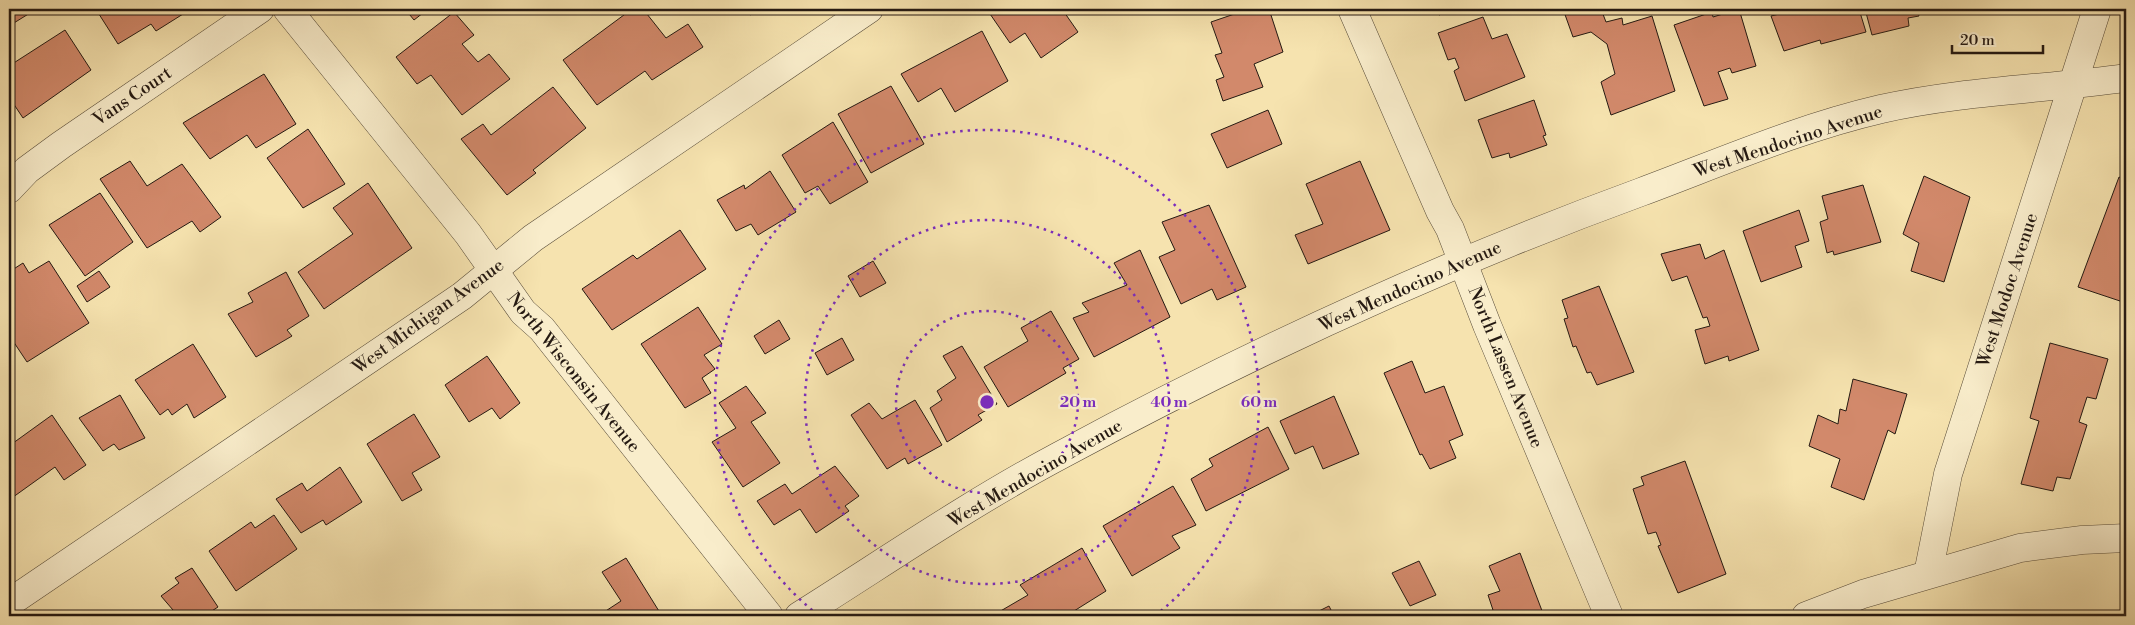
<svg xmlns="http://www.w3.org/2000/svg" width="2135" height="625" viewBox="0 0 2135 625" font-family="'Libre Bodoni',serif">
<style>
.building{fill:#d2896b;stroke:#241912}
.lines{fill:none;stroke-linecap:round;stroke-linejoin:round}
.minor-casing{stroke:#584c39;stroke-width:29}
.minor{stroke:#f9edcb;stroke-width:28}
.ring{fill:none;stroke:#7b2cbf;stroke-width:2.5;stroke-dasharray:2.5 5}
.labels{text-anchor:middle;stroke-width:4.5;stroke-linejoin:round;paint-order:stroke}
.street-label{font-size:18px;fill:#241912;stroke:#f9edcb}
.centre{fill:#7b2cbf;stroke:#f9edcb;stroke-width:2.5}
.ring-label{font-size:15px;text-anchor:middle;font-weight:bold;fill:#7b2cbf;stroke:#f9edcb;stroke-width:4.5;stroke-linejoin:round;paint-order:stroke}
</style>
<rect width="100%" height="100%" fill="#f6e3af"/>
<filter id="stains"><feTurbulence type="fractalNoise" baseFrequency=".004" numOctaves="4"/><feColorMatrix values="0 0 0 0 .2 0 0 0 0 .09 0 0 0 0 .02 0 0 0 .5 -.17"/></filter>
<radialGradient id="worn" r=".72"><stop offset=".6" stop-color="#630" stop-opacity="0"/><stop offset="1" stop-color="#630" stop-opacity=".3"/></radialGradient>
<g class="building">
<path d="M13,9H28L30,13L9,26V11Z"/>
<path d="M102,9H191L156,31L151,24L118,44L97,11Z"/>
<path d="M405,9H428L414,20Z"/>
<path d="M632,9H643L666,38L688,24L703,47L652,80L645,71L597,105L563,60Z"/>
<path d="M746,9H759L750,15Z"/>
<path d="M992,9H1062L1078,32L1041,58L1025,33L1010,43L988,11Z"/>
<path d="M1249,9H1269L1283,52L1254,64L1263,87L1223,101L1216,80L1224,77L1215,55L1222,53L1211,22Z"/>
<path d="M1436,9H1455L1439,15Z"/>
<path d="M1563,9H1601L1606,22L1622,18L1623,25L1652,16L1675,91L1611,115L1601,82L1615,74L1607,44L1591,32L1573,37Z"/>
<path d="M1739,9L1756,66L1732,73L1730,68L1718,72L1728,99L1704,106L1674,25L1712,12L1713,17Z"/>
<path d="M1800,9H1859L1866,32L1821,44L1820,40L1784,51L1771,16Z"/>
<path d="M1865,9H1917L1919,16L1908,18L1909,26L1872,35Z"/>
<path d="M454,12L474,35L462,44L478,62L489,54L510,79L462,115L431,75L417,84L396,57Z"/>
<path d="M1483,17L1492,39L1507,34L1525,77L1465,101L1454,71L1459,68L1455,58L1448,60L1438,33Z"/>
<path d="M65,30L91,70L23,118L9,97V66Z"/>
<path d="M982,31L1008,81L955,112L941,88L918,102L901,74Z"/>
<path d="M264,74L296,124L256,148L247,135L210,159L183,123Z"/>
<path d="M891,86L924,144L871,173L838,114Z"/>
<path d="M553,87L586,128L533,170L536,173L507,195L461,139L483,124L491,135Z"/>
<path d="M1534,100L1546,135L1543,136L1547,145L1510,158L1509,153L1492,158L1478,120Z"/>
<path d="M1268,110L1282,144L1227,168L1211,134Z"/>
<path d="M833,122L868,182L830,204L818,186L805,193L782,155Z"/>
<path d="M308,129L345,184L303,208L267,158Z"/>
<path d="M130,161L147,186L182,164L221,217L200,232L192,221L147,248L100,179Z"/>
<path d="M1360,161L1390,230L1308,264L1295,235L1323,224L1306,184Z"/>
<path d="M770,171L796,212L758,235L751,224L736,231L717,200L744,185L745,189Z"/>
<path d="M1924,176L1970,197L1944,282L1911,271L1919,243L1903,234Z"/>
<path d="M2119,177L2126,180V303L2078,287Z"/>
<path d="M368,183L412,248L324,309L298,272L353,234L333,208Z"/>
<path d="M1863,185L1881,242L1834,255L1833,251L1827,253L1820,222L1828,219L1822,196Z"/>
<path d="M100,193L133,242L85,276L49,225Z"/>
<path d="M1209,205L1246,287L1217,300L1212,289L1181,304L1159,257L1175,250L1162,222Z"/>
<path d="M1799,210L1809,241L1795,246L1802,267L1761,282L1743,231Z"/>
<path d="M680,230L706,269L612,330L582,289L633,255L637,259Z"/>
<path d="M1700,244L1705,259L1724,250L1759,350L1729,361L1728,356L1705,364L1695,330L1710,326L1707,317L1703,318L1687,276L1672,281L1661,254Z"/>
<path d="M1140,250L1170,317L1094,357L1073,318L1089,312L1082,303L1127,285L1114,263Z"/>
<path d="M49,261L89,323L27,362L9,335V272L23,263L29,273Z"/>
<path d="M873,261L886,283L860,297L848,276Z"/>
<path d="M99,271L110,287L87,302L77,286Z"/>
<path d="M286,272L309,316L287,330L292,336L256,357L228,314L253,302L248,293Z"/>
<path d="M1599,286L1634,372L1597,385L1591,372L1587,373L1576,346L1573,347L1564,319L1568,318L1562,300Z"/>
<path d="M698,307L722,344L704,355L715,369L702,378L711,393L685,408L641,344Z"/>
<path d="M1051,311L1079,359L1063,368L1066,373L1008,407L984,367L1028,341L1021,328Z"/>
<path d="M779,320L790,339L765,354L754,336Z"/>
<path d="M842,338L854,360L827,375L815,353Z"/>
<path d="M2050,343L2108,359L2096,399L2087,397L2079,422L2087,425L2070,479L2057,477L2053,491L2021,484L2039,421L2030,418Z"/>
<path d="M193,344L226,397L194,418L187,404L172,415L168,409L160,415L135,380Z"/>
<path d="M962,346L997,404L978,415L982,420L947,442L930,408L942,400L937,391L956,378L943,356Z"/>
<path d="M487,356L520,403L500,419L492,408L469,422L445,385Z"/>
<path d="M1412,361L1425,393L1444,386L1463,435L1449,441L1456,458L1430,469L1422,454L1420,455L1384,373Z"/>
<path d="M1853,379L1907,394L1895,434L1888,430L1864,500L1831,487L1840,459L1809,446L1818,415L1838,424L1840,409L1846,411Z"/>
<path d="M746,386L766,413L751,422L780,463L743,487L712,442L736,428L719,403Z"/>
<path d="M120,395L145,438L119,450L114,444L103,451L79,418Z"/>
<path d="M1334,396L1359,454L1323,469L1313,446L1295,454L1280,421Z"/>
<path d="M915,400L942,445L908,464L905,458L887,469L851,415L869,403L882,419Z"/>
<path d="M414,414L440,457L412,473L422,490L402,501L367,444Z"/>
<path d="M52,415L86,465L64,480L55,467L9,500V446Z"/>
<path d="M1268,427L1289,469L1206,511L1191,479L1213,466L1209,459Z"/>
<path d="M1685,461L1726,574L1678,593L1658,546L1661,545L1656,532L1648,534L1633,489L1644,485L1641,477Z"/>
<path d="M835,466L859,496L845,506L849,511L816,533L800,509L774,525L757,501L785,484L792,494Z"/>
<path d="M340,467L362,502L326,525L323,520L301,533L276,499L302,483L307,491Z"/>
<path d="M1173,486L1196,525L1172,536L1180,548L1132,576L1103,526Z"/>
<path d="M274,515L297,549L236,591L209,551L251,522L255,528Z"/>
<path d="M1082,548L1106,591L1066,616H992L1028,595L1020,585Z"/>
<path d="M1520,553L1544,616H1480L1493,610L1488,595L1500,591L1489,566Z"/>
<path d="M626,558L662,616H598L621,601L602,572Z"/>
<path d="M1419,561L1436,595L1410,606L1392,573Z"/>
<path d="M192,568L218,607L204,616H162L173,610L161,596L179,583L175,578Z"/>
<path d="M1329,606L1334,616H1309Z"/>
</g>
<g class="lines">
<g class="minor-casing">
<g id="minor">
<path d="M287,9L468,234L523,312L542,329L769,616"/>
<path d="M1352,9L1440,211L1450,229L1487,325L1609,616"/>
<path d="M9,189L27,170L61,145L260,9"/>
<path d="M1928,574L1948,474L2097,9"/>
<path d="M9,603L462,296L533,238L869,9"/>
<path d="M799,616C885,562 969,504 1059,456C1246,355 1441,265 1641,192C1719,163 1799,128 1881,109C1961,91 2045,89 2126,78"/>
<path d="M1806,616L1863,594L2020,548L2082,540L2126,538"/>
</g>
</g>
<use href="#minor" class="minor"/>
</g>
<g class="ring">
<circle cx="987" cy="402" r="91"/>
<circle cx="987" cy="402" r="182"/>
<path d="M818 615A272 272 0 1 1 1156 615"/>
</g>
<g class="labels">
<g class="street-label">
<text transform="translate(132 96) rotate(-34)" y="6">Vans Court</text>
<text transform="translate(1788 141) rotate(-18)" y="6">West Mendocino Avenue</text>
<text transform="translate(1410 286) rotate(-24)" y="6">West Mendocino Avenue</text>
<text transform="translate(2007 290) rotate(-72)" y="6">West Modoc Avenue</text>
<text transform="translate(428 316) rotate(-36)" y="6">West Michigan Avenue</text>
<text transform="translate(1506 367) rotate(68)" y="6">North Lassen Avenue</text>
<text transform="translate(574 372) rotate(51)" y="6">North Wisconsin Avenue</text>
<text transform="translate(1035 473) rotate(-30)" y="6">West Mendocino Avenue</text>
</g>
</g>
<circle cx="987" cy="402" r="8" class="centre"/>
<g class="ring-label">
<text x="1078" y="407">20 m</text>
<text x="1169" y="407">40 m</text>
<text x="1259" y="407">60 m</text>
</g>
<rect width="2135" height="625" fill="none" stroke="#f6e3af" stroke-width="30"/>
<rect x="10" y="10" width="2115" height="605" fill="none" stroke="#241912" stroke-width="2.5"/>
<rect x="15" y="15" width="2105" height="595" fill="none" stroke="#241912"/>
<path d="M1952 45v8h91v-8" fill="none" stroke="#241912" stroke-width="2.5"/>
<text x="1960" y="45" font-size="15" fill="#241912" stroke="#f9edcb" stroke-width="4" paint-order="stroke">20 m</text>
<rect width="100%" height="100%" filter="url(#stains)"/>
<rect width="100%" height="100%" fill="url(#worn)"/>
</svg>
